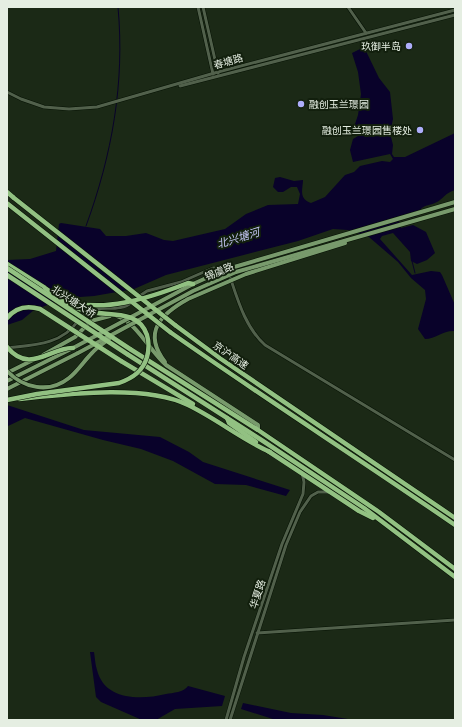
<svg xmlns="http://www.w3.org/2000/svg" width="462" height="727" viewBox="0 0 462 727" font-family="Ubuntu,'Noto Sans SC',sans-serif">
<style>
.water{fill:#09022a}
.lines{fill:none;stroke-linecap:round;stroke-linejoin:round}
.stream{stroke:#09022a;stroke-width:1}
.minor-casing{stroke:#051103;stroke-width:4}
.major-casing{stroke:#051103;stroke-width:5}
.highway-casing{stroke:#051103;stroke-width:5.5}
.minor{stroke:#51604b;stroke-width:3}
.major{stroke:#789a6c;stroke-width:4}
.highway{stroke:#92c182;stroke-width:4.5}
.major-bridge-casing{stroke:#051103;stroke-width:5;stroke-linecap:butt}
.highway-bridge-casing{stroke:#051103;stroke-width:5.5;stroke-linecap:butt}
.major-bridge{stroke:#789a6c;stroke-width:4}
.highway-bridge{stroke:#92c182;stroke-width:4.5}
.poi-dot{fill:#aeaefb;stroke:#121f0d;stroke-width:1.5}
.labels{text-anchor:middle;stroke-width:4;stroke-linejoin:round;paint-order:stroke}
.poi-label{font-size:10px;fill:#e5eee2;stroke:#121f0d;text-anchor:end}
.street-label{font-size:10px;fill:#e5eee2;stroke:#121f0d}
.water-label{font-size:11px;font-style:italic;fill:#c6c8f7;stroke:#121f0d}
</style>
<rect width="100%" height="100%" fill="#1b2916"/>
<g class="water">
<path d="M364,47L379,78L390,92L393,119L390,133L393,145L392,154L394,157H405L455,133V190C445,193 443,199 437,202C428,207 422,203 417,216L400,220L399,222L401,228L413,225L426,232L435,253L427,260L417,264L411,261L410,252L393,233L382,236L380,239L412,275L431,271L440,272L442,275L455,305V331C443,330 436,339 425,339L418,329L426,299L425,290L411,278L398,262L369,237L348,230L333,229L298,241L166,275L134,289L94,296L66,298L34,310L22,320L7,325V260L30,259L56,251L59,224L61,223L100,229L106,236H126L146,233L164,240L173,241L225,229L246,214L268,205L298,204L300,194L297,187H291L283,192H278L273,187L275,178L280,177L294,181L303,180C303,188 298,199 311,203L325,197L345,175L354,172L360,166L382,161L390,162L393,159L390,154L353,162L350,150L353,139L358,136L355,124L358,115L361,94L358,72L352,53Z"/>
<path d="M7,405L84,430L160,437L189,452L203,462L290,490L286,496L246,485L215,484L173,461L141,449L103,440L25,418L8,426Z"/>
<path d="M90,652H94C95,658 95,664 97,670C105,701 141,700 166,694C173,693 184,692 188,686L225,696L222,706L175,709L156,720H142L101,702L96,697Z"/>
<path d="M243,703L291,713L323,715L354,720H276L241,709Z"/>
</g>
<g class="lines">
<g class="stream">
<path d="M86,226C112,155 125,83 118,7"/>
<path d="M412,261L415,273"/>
</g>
<g class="minor-casing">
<g id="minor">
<path d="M198,7L213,74"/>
<path d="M203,7L218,73"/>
<path d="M348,7L366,33"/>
<path d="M180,86L455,15"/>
<path d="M7,92L21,99L44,107L69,109L97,107L218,72L455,10"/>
<path d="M138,297L147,291L181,282L213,268H224L228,271C237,297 244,326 265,345L455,460"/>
<path d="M81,317C95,301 117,315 132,302"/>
<path d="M7,348C34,345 61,345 78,321"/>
<path d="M257,633L455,620"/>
<path d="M226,720L244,657L282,544L303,494L304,482L302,473"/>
<path d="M230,720L286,545L300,512L311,496L318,492H329"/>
</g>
</g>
<g class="major-casing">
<g id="major">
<path d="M117,316C136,322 150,351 166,365L258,425V430"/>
<path d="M43,355L75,337L91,321L110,316"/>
<path d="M165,362C142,332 161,314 188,299"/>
<path d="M7,373L33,360"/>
<path d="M7,381L71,349"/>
<path d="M7,389L78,353"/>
</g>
</g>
<g class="highway-casing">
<g id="highway">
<path d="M7,192L14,198"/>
<path d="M7,264L45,288"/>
<path d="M175,325L221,359L455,518"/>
<path d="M170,332C264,398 361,460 455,525"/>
<path d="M130,349L258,430L379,512L455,569"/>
<path d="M127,354L263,441L364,508L455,577"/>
<path d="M121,361L193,404"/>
<path d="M19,399C66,394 146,384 188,405C217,419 241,439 270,452"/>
<path d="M227,418L229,423L256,442"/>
<path d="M268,451L359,511L373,518"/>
</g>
</g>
<use href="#minor" class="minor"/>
<use href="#major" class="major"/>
<use href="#highway" class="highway"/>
<g class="major-bridge-casing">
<g id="major-bridge">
<path d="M188,299L246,274L345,243"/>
<path d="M73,348L193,284L224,270L455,202"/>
<path d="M78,353L193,291L236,272L455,209"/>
<path d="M7,371C23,388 49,394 69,378C78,371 84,361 92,353C97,347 104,343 109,339"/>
</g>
</g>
<g class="highway-bridge-casing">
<g id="highway-bridge">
<path d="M14,198L175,325"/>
<path d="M8,204L170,332"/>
<path d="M7,268L130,349"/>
<path d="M7,275L127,354"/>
<path d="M62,298C98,316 152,297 188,283L193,284"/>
<path d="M7,318C16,307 27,305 40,309L121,361"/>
<path d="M7,347C30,375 50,347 73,348"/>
<path d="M7,400L37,394L119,383C133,378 143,371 147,357C149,350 149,342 147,335C138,308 107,317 85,311C70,307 58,297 45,288"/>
</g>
</g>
<use href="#major-bridge" class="major-bridge"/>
<use href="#highway-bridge" class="highway-bridge"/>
</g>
<g class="poi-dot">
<circle cx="409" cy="46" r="4"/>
<circle cx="301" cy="104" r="4"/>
<circle cx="420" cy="130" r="4"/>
</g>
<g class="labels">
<g class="poi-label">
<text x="401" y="50">玖御半岛</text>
<text x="309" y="108" text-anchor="start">融创玉兰璟园</text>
<text x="412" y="134">融创玉兰璟园售楼处</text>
</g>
<g class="street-label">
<text transform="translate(228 61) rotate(-16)" y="4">春塘路</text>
<text transform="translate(219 271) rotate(-23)" y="4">锡虞路</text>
<text transform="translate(74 301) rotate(33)" y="4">北兴塘大桥</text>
<text transform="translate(231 355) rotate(35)" y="4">京沪高速</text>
<text transform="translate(257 594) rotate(-72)" y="4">华夏路</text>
</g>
<g class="water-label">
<text transform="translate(238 238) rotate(-17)" y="4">北兴塘河</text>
</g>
</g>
<rect width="462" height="727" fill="none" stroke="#e5eee2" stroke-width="16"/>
</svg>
